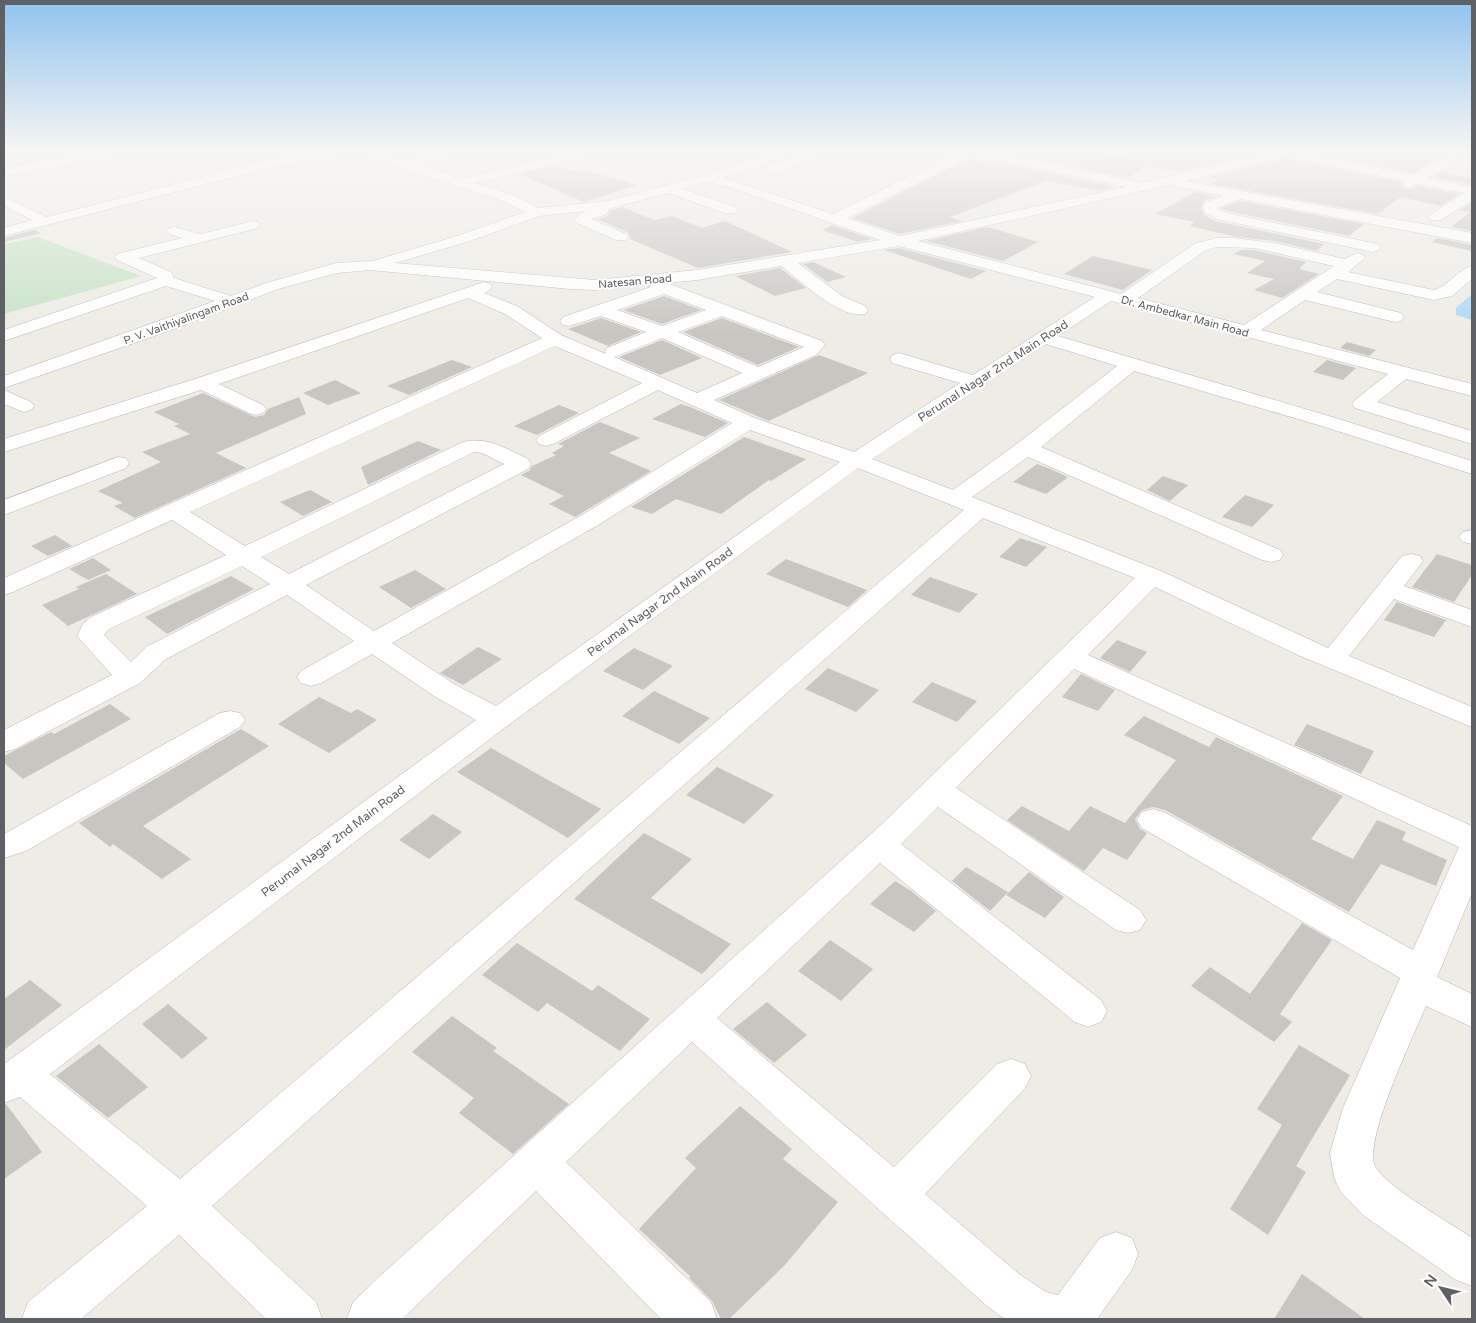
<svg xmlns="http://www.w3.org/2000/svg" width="1476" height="1323" viewBox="0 0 1476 1323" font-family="'Varela Round',sans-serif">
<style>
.green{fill:#c6e3c4}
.water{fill:#add9f6}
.building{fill:#c9c6c2}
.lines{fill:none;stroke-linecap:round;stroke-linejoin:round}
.minor-casing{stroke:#b2b5b9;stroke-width:1}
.minor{fill:#fff;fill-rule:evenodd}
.labels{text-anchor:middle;stroke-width:4;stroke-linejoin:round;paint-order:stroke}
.far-street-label{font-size:11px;fill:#5d6064;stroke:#fff}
.street-label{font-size:12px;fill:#5d6064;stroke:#fff}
</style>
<rect width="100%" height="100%" fill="#eeece5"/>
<path class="green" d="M38,237L141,276L4,314V244Z"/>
<path class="water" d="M1472,294V320L1456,315V308Z"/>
<g class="building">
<path d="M1043,151H1097L1123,155L1124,151H1269L1180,172L1146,166L1128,178L1017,155L1019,153L1034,156Z"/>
<path d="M1305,151H1470L1460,155L1457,152H1448L1413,173Z"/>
<path d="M1285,158L1400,182L1404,188L1410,189L1417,186L1459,194L1441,206L1401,197L1378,214L1210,184L1219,179L1210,177Z"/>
<path d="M968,159L1001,163L1114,187L1100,191L1046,181L950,217L962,221L900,234L852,218Z"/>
<path d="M556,165L581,173L588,171L637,185L584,202L519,174Z"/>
<path d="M1441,172L1472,178V185L1432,177Z"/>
<path d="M1195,192L1216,197L1204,201L1201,207L1204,215L1216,221L1324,244L1317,251L1274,241L1237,237L1189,226L1195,222L1155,214Z"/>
<path d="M1240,201L1364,224L1349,236L1227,211L1221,208Z"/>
<path d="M1472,202V231L1451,227L1470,212L1460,210Z"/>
<path d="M622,207L654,220L672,216L702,228L725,221L792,252L698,268L630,239V236L627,232L597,219L608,216L611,210Z"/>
<path d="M832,225L872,239L858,242L822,230Z"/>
<path d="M987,227L1038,242L1003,261L926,241Z"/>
<path d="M35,230L41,233L4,242V238Z"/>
<path d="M1437,238L1472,245V251L1432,242Z"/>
<path d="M899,248L986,271L971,279L884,250Z"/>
<path d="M1240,250H1254L1306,262L1299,269L1319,274L1282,298L1254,290L1274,279L1247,273L1265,261L1234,254Z"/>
<path d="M1093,256L1152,270L1123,290L1064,274Z"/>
<path d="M813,262L846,277L827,282L803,264Z"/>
<path d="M780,268L806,288L775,296L735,276Z"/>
<path d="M664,296L701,310L662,324L623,310Z"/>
<path d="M601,318L641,332L608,346L568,329Z"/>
<path d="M722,318L799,347L758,365L683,332Z"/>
<path d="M662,340L702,358L660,375L619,357Z"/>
<path d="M1347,342L1376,350L1369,356L1340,348Z"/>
<path d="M819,355L868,373L769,421L719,400Z"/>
<path d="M452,360L472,367L409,395L387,386Z"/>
<path d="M1327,360L1356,368L1343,380L1313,372Z"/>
<path d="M335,380L361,393L328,405L303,393Z"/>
<path d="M203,393L255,417L264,415L268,409L299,397L306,414L216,453L246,468L135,518L114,506L123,503L98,491L161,462L142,452L190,434L174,426L179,424L154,412Z"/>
<path d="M681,404L690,407L728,423L705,437L652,419Z"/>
<path d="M559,405L579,413L537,435L514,426Z"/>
<path d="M600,422L640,438L609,453L651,471L575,517L549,504L564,496L521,475L529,471L532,466L556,455L552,453L564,446L558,444Z"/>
<path d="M744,437L806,459L771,481L769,480L721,514L676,499L652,514L631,507Z"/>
<path d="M418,441L441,450L368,485L361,467Z"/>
<path d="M1037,464L1048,468L1068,477L1046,494L1013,482Z"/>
<path d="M1163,476L1188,485L1170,501L1147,490Z"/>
<path d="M310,490L332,502L303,516L280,502Z"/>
<path d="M1245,495L1274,505L1252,527L1222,517Z"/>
<path d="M55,535L72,546L48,556L31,546Z"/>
<path d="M1020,538L1047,547L1026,567L999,557Z"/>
<path d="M1437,554L1472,565V575L1454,602L1412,587Z"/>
<path d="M93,558L111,570L88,580L69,569Z"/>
<path d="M786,559L867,590L848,607L766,574Z"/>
<path d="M415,570L446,589L411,608L379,587Z"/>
<path d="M106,574L137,594L68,626L42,605L79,589L76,587Z"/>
<path d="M231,576L254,589L167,634L145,617Z"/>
<path d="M930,577L978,594L959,613L911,595Z"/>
<path d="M1397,602L1446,620L1434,637L1384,620Z"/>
<path d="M1117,640L1147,652L1130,672L1100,658Z"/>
<path d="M478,647L502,659L463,685L440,673Z"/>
<path d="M634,648L673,666L643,690L603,671Z"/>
<path d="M828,668L879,690L856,712L805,689Z"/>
<path d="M1081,674L1115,690L1098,711L1062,697Z"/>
<path d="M932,682L977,701L957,722L912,702Z"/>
<path d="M654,691L710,718L679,744L622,716Z"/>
<path d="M319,697L351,713L357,709L377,720L329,753L278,724Z"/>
<path d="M110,704L131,719L23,779L4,763V756L51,732L54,734Z"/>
<path d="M1144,716L1209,747L1216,737L1343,796L1311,839L1353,859L1377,820L1406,832L1402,840L1447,860L1436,886L1381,864L1349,912L1165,810L1153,807L1142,810L1135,819L1140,829L1147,833L1127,860L1103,848L1084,871L1007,820L1022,806L1069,831L1090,806L1125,823L1176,760L1124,735Z"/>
<path d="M1307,724L1374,751L1361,774L1294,745Z"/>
<path d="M241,729L269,746L143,826L191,859L162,879L113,844L110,847L79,823Z"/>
<path d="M491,748L541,776L601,809L568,838L457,772Z"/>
<path d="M717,767L774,795L744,824L686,795Z"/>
<path d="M433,814L462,832L429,859L399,840Z"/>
<path d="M644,833L692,859L651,898L731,944L702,974L574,899Z"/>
<path d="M966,867L1008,892L990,911L952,881Z"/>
<path d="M1029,872L1064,897L1045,918L1006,895Z"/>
<path d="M895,881L911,891L936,911L914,932L870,904Z"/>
<path d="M1302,923L1332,940L1280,1014L1292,1022L1274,1042L1191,986L1210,967L1250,994Z"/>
<path d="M830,940L873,969L841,1001L798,971Z"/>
<path d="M517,943L592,991L598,985L650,1019L620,1051L547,1003L538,1012L482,975Z"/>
<path d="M30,980L62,1005L4,1050V999Z"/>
<path d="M767,1002L807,1035L774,1063L733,1029Z"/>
<path d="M168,1004L208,1038L182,1059L142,1024Z"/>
<path d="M452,1016L497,1048L493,1051L569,1104L513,1154L459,1113L474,1098L412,1052Z"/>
<path d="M99,1044L148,1087L108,1118L56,1076Z"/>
<path d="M1299,1045L1350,1075L1296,1166L1306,1172L1268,1235L1230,1209L1282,1125L1257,1109Z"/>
<path d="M6,1104L42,1152L4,1179V1105Z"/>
<path d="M740,1106L792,1149L783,1159L838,1202L784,1266L729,1319H721L712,1301L689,1278L690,1276L639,1229L696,1168L685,1158Z"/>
<path d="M1302,1274L1365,1319H1274Z"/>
</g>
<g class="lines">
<g class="minor-casing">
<g id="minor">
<path d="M100,151H115L116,153L110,157L4,176V168Z"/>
<path d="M326,151H355L349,155L273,167L4,236V228L32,220L4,206V197L47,217L273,159Z"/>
<path d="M357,151H375L404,160L442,151H463L461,154L418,164L462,179L576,151H596L594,154L476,183L513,195L539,208L608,201L719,171L776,151H793L791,154L724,178L833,214L961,151L999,153L1142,183L1276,151H1297L1413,175L1449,154H1457L1459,157L1457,160L1427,178L1472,187V200L1441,220H1431L1429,217L1431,214L1464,193L1417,184L1409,187L1404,186L1402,183L1404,181L1285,156L1186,181L1472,233V243L1240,199L1217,208L1226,213L1378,244L1381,247L1378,250L1373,252L1217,219L1205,213L1203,206L1205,203L1223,196L1169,185L918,241L1121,294L1196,243L1217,238H1234L1274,243L1345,259L1357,253L1363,255L1365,258L1348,272L1434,290C1449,286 1457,270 1472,266V279L1452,296L1434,300L1337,279L1317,292L1401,313L1404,317L1401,321L1395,322L1305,300L1261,330L1472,384V396L1406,379L1377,402L1472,431V444L1355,408L1352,404L1355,400L1388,374L1111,301L1058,336L1339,419L1472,461V474L1325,427L1134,371L1041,447L1280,550L1283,555L1280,560L1271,562L1262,560L1028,457L972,497L1161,571L1328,648L1402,556L1411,554L1420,556L1423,561L1404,586L1472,610V627L1394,599L1349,656L1472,707V727L1298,655L1155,587L1088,655L1472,826V893L1437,977L1472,994V1027L1426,1006C1415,1032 1360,1147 1376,1168C1392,1191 1448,1221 1472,1238V1286L1456,1280L1363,1215L1340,1191L1334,1177L1330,1153L1343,1108L1400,978L1142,828L1137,820L1142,812L1153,809L1164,812L1413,950L1459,847L1074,669L956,788L1140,910L1146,920L1140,930L1128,933L1116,930L938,807L901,844L1101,1000L1107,1011L1101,1022L1088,1027L1075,1022L880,863L717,1018L894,1167L997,1064L1011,1059L1025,1064L1031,1076L1025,1088L925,1194L1019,1274L1046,1292L1058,1295L1100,1238L1116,1232L1132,1238L1138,1254L1132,1270L1097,1319H1005L987,1306L692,1042L566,1162L711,1302L717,1319H661L536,1191L402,1319H347L353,1302L380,1276L882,824L1135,578L983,518L212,1206L316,1302L322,1319H266L179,1235L81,1319H22L28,1302L147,1206L20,1097L4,1103V1064L476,720L434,696L372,654L321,683L311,686L301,683L297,677L301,671L354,641L287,595L166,659L140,683L15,749L4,752V730L112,675L77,636L83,624L91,617L226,555L172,520L13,592L4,595V578L542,338L505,314L468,298L219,384L263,405L266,409L263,413L256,415L249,413L201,390L4,452V439L195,379L484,282L490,284L492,287L490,290L484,293L517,306L561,335L606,354L605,352L607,348L646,332L601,316L569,326L563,325L560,321L563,317L651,287L648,285L595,290L570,289L370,270L337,273L278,289L163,333L4,388V376L215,301L166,286L4,341V330L157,278L117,260L115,257L117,254L182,238L169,234L167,231L169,228L174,227L200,234L253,221L258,222L260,225L258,228L139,258L171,272L174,278L231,296L266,283L336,263L373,261L457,236L525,212L503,201L359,154ZM968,157L999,161L1126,187L900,236L847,218ZM708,182L729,187L880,240L697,270L595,280L395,263L467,242L539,216L586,211L581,213L575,220L577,223L616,240H626L629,237L626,234L592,219L607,214L609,211L608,209L668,193L725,213H735L737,210L735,207L683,189ZM899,246L1095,297L973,375L899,353L892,355L890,359L892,363L960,383L854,452L755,418L714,400L816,355L825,345L822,341L667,283L697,280L781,266C800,280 841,320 865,314L868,310L865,306L842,296L798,263ZM1217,247L1254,248L1334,266L1244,325L1138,298L1206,250ZM664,294L706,310L662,326L617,310ZM722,316L804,347L758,367L678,332ZM662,338L742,373L697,393L614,357ZM1046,344L1117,366L1018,443L953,490L872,459ZM555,346L642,383L539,436L536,440L539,444L546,446L553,444L658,390L732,423L582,515L374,631L306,585L528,469L531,464L528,459C507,449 487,436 463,442L245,546L190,512ZM750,430L840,462L496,706L454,684L392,643L598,525ZM474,452L482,453L504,464L289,574L261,557ZM858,468L964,510L180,1179L50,1074L507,726ZM242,566L270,584L146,647L131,662L104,635L109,629Z"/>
<path d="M809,151H826L824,154L777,172L772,173L766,169L767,166Z"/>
<path d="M4,390L31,402L34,406L31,410L24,412L4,404Z"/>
<path d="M118,457L126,458L129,463L126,468L4,515V500Z"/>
<path d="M1472,530V544L1463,542L1459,537L1463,532Z"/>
<path d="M230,711L240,713L245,720L240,727L26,851L4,858V834L220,713Z"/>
</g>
</g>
<use href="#minor" class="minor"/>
</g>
<linearGradient id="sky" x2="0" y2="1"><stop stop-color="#90c3ee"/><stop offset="0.45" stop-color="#f7f6f3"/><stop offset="1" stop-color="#f7f6f3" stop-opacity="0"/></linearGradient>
<rect width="1476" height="336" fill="url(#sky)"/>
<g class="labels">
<g class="far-street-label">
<text transform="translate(635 281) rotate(-5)" y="4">Natesan Road</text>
<text transform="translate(1185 316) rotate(15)" y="4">Dr. Ambedkar Main Road</text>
<text transform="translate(186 318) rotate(-20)" y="4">P. V. Vaithiyalingam Road</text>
</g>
<g class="street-label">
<text transform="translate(993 371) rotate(-33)" y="4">Perumal Nagar 2nd Main Road</text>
<text transform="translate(660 602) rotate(-36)" y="4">Perumal Nagar 2nd Main Road</text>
<text transform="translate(333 841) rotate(-37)" y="4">Perumal Nagar 2nd Main Road</text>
</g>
</g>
<rect width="1476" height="1323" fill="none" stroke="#5d6064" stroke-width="10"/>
<g transform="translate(1441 1288) rotate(305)" stroke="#ffffff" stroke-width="4" paint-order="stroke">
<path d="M0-4L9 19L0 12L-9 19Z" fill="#5d6064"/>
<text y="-8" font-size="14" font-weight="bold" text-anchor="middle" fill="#5d6064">N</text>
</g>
</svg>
